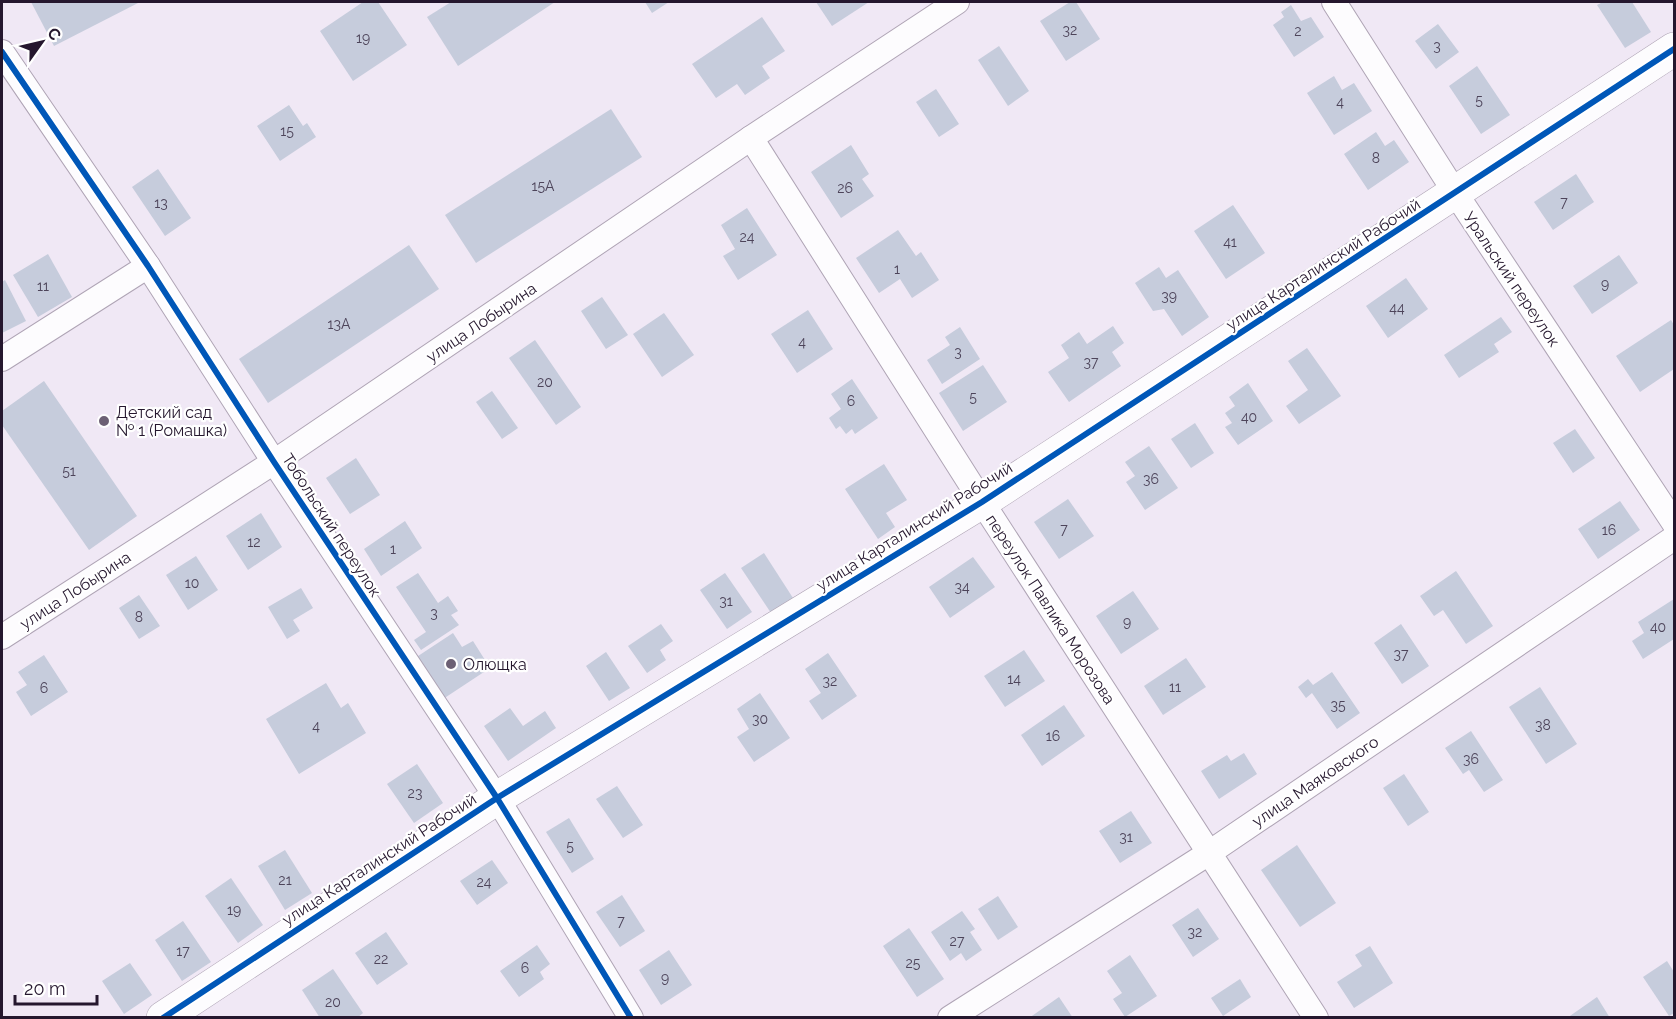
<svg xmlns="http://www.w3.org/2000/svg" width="1676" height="1019" viewBox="0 0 1676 1019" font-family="Raleway,sans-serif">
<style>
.building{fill:#c6ccdc}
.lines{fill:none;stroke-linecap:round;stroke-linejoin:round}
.street-casing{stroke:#afa4b5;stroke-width:26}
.secondary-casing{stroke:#afa4b5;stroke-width:34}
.street{stroke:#fdfcfe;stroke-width:24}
.secondary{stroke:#fdfcfe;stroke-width:33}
.cycleway-casing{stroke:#fff;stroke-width:10}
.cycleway{stroke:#0057b8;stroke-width:6}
.poi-dot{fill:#6c6074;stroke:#fff;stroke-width:2}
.labels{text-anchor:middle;stroke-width:4.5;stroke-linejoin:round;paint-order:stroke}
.number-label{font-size:14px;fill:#4d445a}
.street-label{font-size:16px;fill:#25172e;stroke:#fff}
.poi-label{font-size:16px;fill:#25172e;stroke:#fff;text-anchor:start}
</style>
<rect width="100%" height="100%" fill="#f0e8f5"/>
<g class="building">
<path d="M31,2H140L54,46Z"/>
<path d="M363,2H378L407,45L353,81L320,31Z"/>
<path d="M451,2H555L458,66L427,17Z"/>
<path d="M645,2H669L652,13Z"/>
<path d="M816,2H869L832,26Z"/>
<path d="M1070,2H1076L1100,39L1066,61L1040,21Z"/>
<path d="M1603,2H1632L1651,32L1625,48L1597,5Z"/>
<path d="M1291,5L1301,21L1311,17L1324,37L1294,57L1273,25L1284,17L1281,12Z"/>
<path d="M762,17L785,51L762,66L770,78L745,95L737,84L716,98L692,64Z"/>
<path d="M1438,24L1459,52L1436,69L1415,41Z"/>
<path d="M999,46L1029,91L1008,106L978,60Z"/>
<path d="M1477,66L1510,115L1481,134L1449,86Z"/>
<path d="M1334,76L1342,90L1354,83L1372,111L1334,135L1307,93Z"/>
<path d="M936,89L959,124L939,137L916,102Z"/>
<path d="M289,105L303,126L307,123L316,137L280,161L257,126Z"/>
<path d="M611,109L642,157L476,263L445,215Z"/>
<path d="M1376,132L1385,146L1394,140L1409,162L1368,190L1344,154Z"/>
<path d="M851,145L869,174L862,179L874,196L841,218L811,172Z"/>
<path d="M158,169L191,218L165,236L132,187Z"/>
<path d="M1576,174L1594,202L1553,230L1534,202Z"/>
<path d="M1233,205L1265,253L1226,279L1194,231Z"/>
<path d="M747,208L777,255L738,280L723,256L735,249L721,225Z"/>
<path d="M898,230L916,256L921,252L939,280L912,298L900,279L879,293L856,258Z"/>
<path d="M409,245L439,289L268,403L239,359Z"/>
<path d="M48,254L72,297L38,317L13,275Z"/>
<path d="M1619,255L1638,283L1592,314L1573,286Z"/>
<path d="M1159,267L1166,278L1178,270L1209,317L1182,336L1164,309L1153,311L1135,283Z"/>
<path d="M1406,278L1428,309L1388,338L1366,306Z"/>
<path d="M5,280L26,321L2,333V282Z"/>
<path d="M602,297L628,335L606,349L581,311Z"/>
<path d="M808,310L833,349L797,373L771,334Z"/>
<path d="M664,313L694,355L662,377L633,334Z"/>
<path d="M1501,317L1512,332L1494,344L1499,352L1459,378L1444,355Z"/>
<path d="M1671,320L1674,325V369L1640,392L1616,356Z"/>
<path d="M1113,326L1124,343L1112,352L1121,366L1069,402L1048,372L1069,358L1061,345L1079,332L1087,344Z"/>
<path d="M960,327L980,359L942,384L927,360L950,345L945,337Z"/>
<path d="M535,340L581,407L556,425L509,358Z"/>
<path d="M1307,348L1341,396L1299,424L1286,406L1308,390L1288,361Z"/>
<path d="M983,365L1007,402L963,431L939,393Z"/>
<path d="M852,379L878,418L855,434L852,429L846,434L840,426L836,429L829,418L841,409L831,394Z"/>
<path d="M44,381L137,516L89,550L2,425V411Z"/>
<path d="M1248,383L1273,421L1238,445L1225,427L1232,423L1225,413L1235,406L1229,397Z"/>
<path d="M492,391L518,428L502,439L476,402Z"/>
<path d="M1195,423L1214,453L1191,468L1171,439Z"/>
<path d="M1575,429L1595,458L1573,473L1553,443Z"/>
<path d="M1149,446L1178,488L1145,510L1126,482L1135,476L1125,462Z"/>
<path d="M356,458L380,495L350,514L326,478Z"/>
<path d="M884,464L907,500L886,513L895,527L878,539L845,489Z"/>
<path d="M1068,499L1094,536L1059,559L1034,522Z"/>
<path d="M1620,501L1640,530L1598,559L1578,529Z"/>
<path d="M261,513L282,547L248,570L226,536Z"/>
<path d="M405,521L422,548L381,576L364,549Z"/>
<path d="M764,553L793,598L771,613L741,568Z"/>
<path d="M196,556L218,590L188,610L166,575Z"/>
<path d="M973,557L995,587L950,618L929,587Z"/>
<path d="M1456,571L1493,626L1466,644L1443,610L1434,616L1420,596Z"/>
<path d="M418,573L438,603L448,596L458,611L451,615L459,625L421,650L414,640L426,632L396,587Z"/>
<path d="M725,573L752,612L727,629L700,590Z"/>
<path d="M301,588L313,608L293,620L300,631L287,639L268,607Z"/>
<path d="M1133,591L1159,629L1121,654L1096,616Z"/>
<path d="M139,595L160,626L139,639L119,608Z"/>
<path d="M1674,599V639L1643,659L1632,641L1644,633L1638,622Z"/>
<path d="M661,624L673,641L660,650L666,660L647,673L628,646Z"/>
<path d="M1401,624L1429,666L1402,684L1374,643Z"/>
<path d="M453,633L462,647L473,641L490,668L440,701L412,660Z"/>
<path d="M1024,650L1045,681L1005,707L984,676Z"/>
<path d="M606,652L630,688L609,701L586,666Z"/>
<path d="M828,653L857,696L822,720L809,701L821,693L805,669Z"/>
<path d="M44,655L68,692L31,716L16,692L27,685L18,672Z"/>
<path d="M1186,658L1206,687L1163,715L1144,686Z"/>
<path d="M1332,672L1360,713L1337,729L1312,693L1306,698L1298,687L1308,679L1313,685Z"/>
<path d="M326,683L341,708L348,703L366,733L299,774L266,719Z"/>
<path d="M1540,687L1577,744L1546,764L1509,707Z"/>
<path d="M760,693L790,738L754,762L737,737L749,729L737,709Z"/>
<path d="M1064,705L1085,736L1042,766L1021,735Z"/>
<path d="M510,708L523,726L545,711L556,728L508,761L484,726Z"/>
<path d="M1471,731L1503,780L1484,792L1469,770L1463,774L1445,748Z"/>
<path d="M1244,753L1257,774L1219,799L1201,771L1227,755L1231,761Z"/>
<path d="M417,764L443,803L414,823L387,784Z"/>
<path d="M1404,774L1429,812L1408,826L1383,788Z"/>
<path d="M617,786L643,825L623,838L596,799Z"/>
<path d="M1131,811L1152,843L1120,863L1099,831Z"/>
<path d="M569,818L594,859L572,873L546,832Z"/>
<path d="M1297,845L1336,903L1300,927L1261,870Z"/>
<path d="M285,850L312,893L285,910L258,866Z"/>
<path d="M492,860L508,883L477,905L460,881Z"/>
<path d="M231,878L263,925L238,943L205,896Z"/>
<path d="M622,895L645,931L620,947L596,912Z"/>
<path d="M998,896L1018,927L998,940L978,909Z"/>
<path d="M1198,908L1219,939L1193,957L1172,925Z"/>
<path d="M962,911L975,929L970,932L982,950L966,961L961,953L950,961L931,932Z"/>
<path d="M183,921L211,962L182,981L155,940Z"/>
<path d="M909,928L944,979L917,997L883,946Z"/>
<path d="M386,932L408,964L377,985L355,953Z"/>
<path d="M537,945L550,964L540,972L544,979L519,997L500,971Z"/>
<path d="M1370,946L1393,983L1354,1008L1337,982L1362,966L1355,955Z"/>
<path d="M669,950L692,985L661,1005L639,970Z"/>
<path d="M1130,955L1157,996L1125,1017L1113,999L1122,993L1107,971Z"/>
<path d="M1667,961L1674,972V1013L1669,1016L1643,977Z"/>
<path d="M130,963L152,995L124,1014L102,981Z"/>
<path d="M333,969L363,1013L357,1018H320L302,990Z"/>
<path d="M1240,979L1251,997L1223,1016L1211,998Z"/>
<path d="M1059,997L1073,1018H1029Z"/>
<path d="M1597,997L1610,1018H1567Z"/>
</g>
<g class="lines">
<g class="street-casing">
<g id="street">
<path d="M1334,2L1456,194L1674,523"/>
<path d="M2,52L148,266L274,462L497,798L631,1018"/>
<path d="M751,138L982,502L1316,1018"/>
<path d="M2,359L148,266"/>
<path d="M2,637L274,462L751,138L957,2"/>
<path d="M950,1018L1209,853L1674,538"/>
</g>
</g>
<g class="secondary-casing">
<path id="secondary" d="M163,1018L497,798L982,502L1674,49"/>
</g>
<use href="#street" class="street"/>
<use href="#secondary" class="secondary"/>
<g class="cycleway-casing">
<g id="cycleway">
<path d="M2,52L148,266L274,462L497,798L631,1018"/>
<path d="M163,1018L497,798L982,502L1674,49"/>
</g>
</g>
<use href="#cycleway" class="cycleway"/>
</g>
<g class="poi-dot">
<circle cx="104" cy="421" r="6"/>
<circle cx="451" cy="664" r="6"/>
</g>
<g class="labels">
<g class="number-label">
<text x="1070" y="35">32</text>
<text x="1298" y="36">2</text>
<text x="363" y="43">19</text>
<text x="1437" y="51">3</text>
<text x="1479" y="105">5</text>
<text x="1340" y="107">4</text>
<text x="287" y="136">15</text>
<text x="1376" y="163">8</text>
<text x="543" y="191">15А</text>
<text x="845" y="193">26</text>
<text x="1564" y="207">7</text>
<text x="161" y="208">13</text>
<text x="747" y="242">24</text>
<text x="1230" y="247">41</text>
<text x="897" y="274">1</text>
<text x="1605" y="289">9</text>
<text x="43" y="291">11</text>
<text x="1169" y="301">39</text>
<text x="1397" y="313">44</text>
<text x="339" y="329">13А</text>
<text x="802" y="347">4</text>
<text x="958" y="357">3</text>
<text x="1091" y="367">37</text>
<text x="545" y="387">20</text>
<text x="973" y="402">5</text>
<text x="851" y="406">6</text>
<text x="1249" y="422">40</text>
<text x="69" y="476">51</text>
<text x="1151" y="484">36</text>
<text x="1064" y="534">7</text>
<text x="1609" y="535">16</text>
<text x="254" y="547">12</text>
<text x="393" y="554">1</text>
<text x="192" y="588">10</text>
<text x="962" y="592">34</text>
<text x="726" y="606">31</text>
<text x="434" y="618">3</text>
<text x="139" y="622">8</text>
<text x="1127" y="627">9</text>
<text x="1658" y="632">40</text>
<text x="1401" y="659">37</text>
<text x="1014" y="684">14</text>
<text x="830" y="686">32</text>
<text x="1175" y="692">11</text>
<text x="44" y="693">6</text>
<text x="1338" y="710">35</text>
<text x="760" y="724">30</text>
<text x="1543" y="730">38</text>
<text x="316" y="731">4</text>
<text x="1053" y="741">16</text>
<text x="1471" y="764">36</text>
<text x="415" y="798">23</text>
<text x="1126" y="842">31</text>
<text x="570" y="851">5</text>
<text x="285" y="885">21</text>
<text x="484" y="887">24</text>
<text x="234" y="915">19</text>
<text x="621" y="926">7</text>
<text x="1195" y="937">32</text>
<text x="957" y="946">27</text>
<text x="183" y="956">17</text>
<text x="381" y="964">22</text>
<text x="913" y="968">25</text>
<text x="525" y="973">6</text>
<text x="665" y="983">9</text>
<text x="333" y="1007">20</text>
</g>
<g class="street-label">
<text transform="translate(1323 264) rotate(-33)" y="6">улица Карталинский Рабочий</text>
<text transform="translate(1512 279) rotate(56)" y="6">Уральский переулок</text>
<text transform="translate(481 322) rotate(-34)" y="6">улица Лобырина</text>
<text transform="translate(332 525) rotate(57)" y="6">Тобольский переулок</text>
<text transform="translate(914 526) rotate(-32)" y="6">улица Карталинский Рабочий</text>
<text transform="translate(75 590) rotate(-33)" y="6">улица Лобырина</text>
<text transform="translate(1051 609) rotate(57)" y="6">переулок Павлика Морозова</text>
<text transform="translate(1315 781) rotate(-34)" y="6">улица Маяковского</text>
<text transform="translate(379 859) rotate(-33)" y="6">улица Карталинский Рабочий</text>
</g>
<g class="poi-label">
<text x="116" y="418">Детский сад<tspan x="116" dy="18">№ 1 (Ромашка)</tspan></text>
<text x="463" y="670">Олющка</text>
</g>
</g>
<rect width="1676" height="1019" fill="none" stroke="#25172e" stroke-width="6"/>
<g transform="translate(42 42) rotate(56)" stroke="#ffffff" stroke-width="4.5" paint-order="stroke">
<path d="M0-4.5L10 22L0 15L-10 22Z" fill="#25172e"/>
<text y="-9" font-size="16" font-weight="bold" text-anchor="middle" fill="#25172e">С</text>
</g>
<path d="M15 995v9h82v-9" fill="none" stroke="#25172e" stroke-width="3"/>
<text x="24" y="995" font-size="18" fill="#25172e" stroke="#ffffff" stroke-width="4.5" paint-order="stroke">20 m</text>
</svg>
